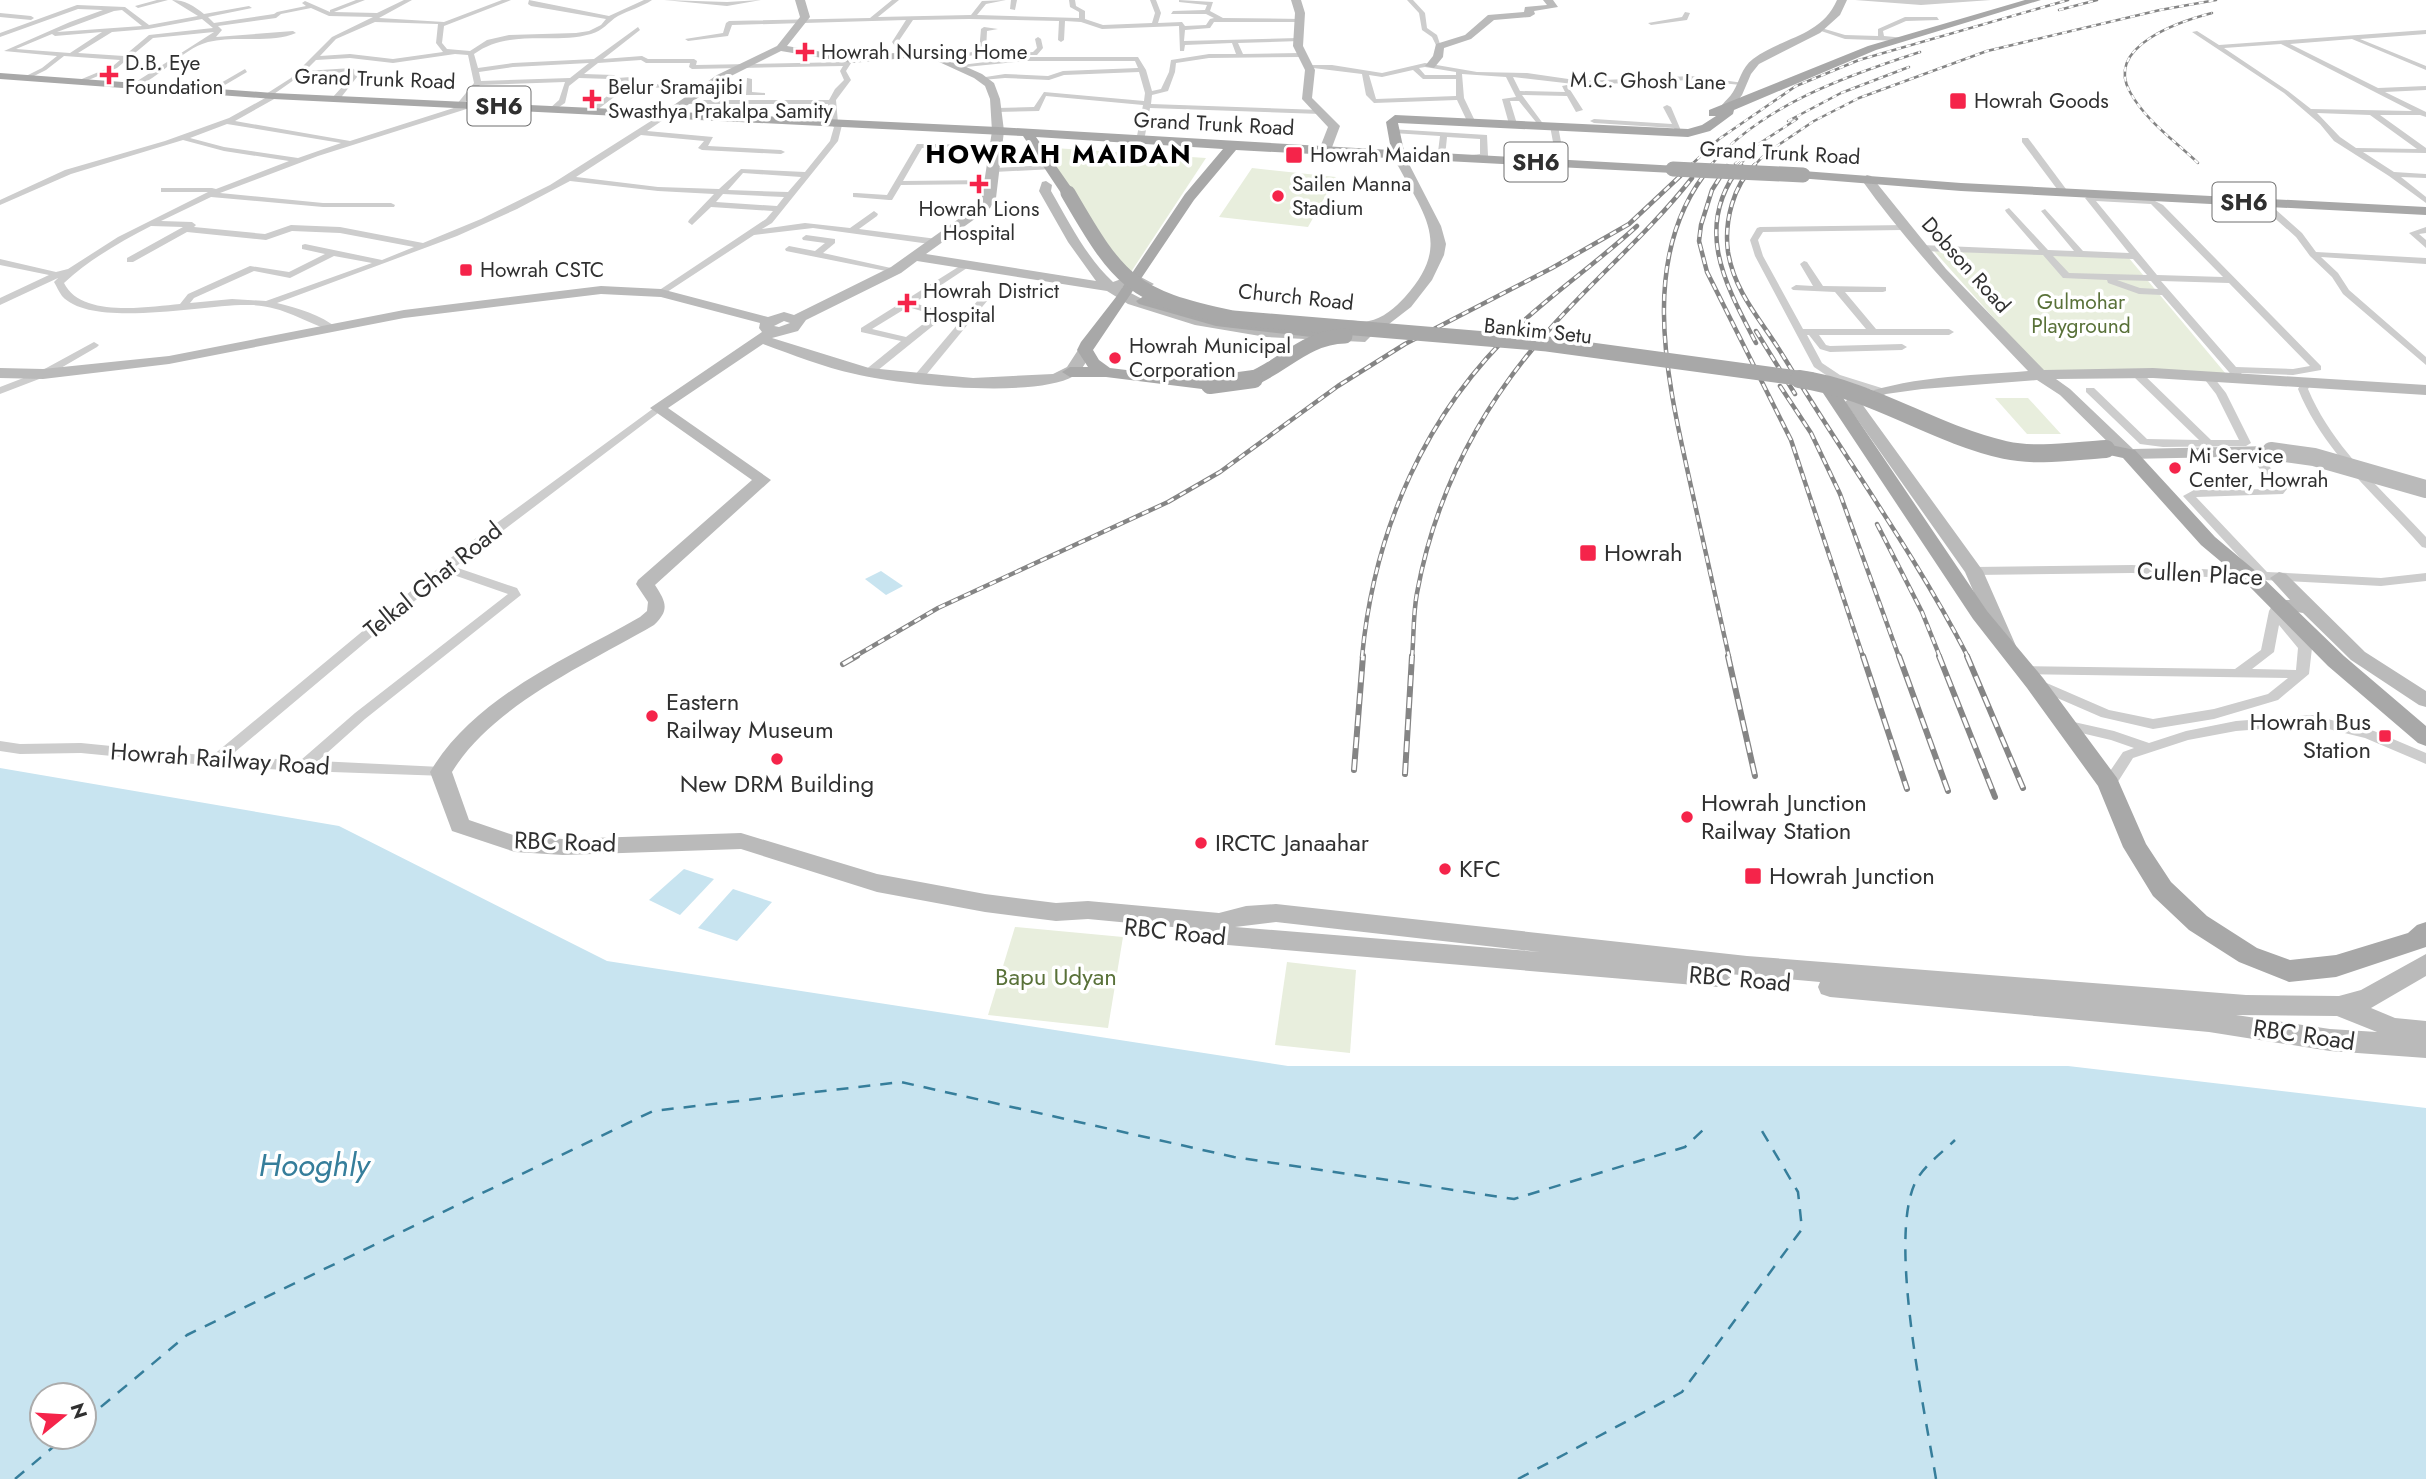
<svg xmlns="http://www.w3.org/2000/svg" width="2426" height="1479" viewBox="0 0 2426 1479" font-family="Jost,sans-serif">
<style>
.green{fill:#e8eedd}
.water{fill:#c8e4f0;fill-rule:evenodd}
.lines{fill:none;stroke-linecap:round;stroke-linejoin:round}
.ferry{stroke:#367e9b;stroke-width:2.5;stroke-dasharray:12 10;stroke-linecap:butt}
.street{fill:#cdcdcd;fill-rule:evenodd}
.secondary{fill:#bababa;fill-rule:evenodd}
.primary{fill:#a8a8a8;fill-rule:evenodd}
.rail-far2-casing{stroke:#858585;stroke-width:2.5}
.rail-far1-casing{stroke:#858585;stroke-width:4.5}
.rail-casing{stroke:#858585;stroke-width:6}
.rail-far2{stroke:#fff;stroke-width:2;stroke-dasharray:5;stroke-linecap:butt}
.rail-far1{stroke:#fff;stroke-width:2.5;stroke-dasharray:7;stroke-linecap:butt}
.rail{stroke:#fff;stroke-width:3.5;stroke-dasharray:11;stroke-linecap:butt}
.secondary-bridge{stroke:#bababa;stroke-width:18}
.primary-bridge-far1{stroke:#a8a8a8;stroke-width:15}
.primary-bridge{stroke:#a8a8a8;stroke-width:18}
.poi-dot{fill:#f5244a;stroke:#fff;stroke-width:2.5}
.labels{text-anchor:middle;stroke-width:7;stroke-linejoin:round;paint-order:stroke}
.far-poi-label{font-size:21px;fill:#303030;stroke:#fff;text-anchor:start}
.far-street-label{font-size:21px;fill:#303030;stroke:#fff}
.far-park-label{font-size:21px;fill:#597139;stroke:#fff}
.shield{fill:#fff;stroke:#6e6e6e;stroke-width:2}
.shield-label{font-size:23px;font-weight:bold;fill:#303030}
.poi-label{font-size:24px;fill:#303030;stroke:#fff;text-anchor:start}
.street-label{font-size:24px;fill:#303030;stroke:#fff}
.park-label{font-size:24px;fill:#597139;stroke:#fff}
.far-district-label{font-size:26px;font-weight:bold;letter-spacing:2px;fill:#000;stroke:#fff}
.near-water-label{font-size:32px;font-style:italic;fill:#367e9b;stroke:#fff}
</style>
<rect width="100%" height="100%" fill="#fff"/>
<g class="green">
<path d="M1054,148L1206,158L1129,275L1047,155Z"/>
<path d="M1252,168L1336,177L1308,227L1219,217Z"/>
<path d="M1934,251L2128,257L2226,374L2041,371Z"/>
<path d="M1995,398H2028L2061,434H2027Z"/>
<path d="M1015,927L1123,937L1108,1028L988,1015Z"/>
<path d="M1287,962L1356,970L1350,1053L1275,1045Z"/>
</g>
<g class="water">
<path d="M881,571L903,586L886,595L865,579Z"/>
<path d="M0,768L339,826L607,961L1288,1066H2068L2426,1108V1479H0ZM42,1395H84V1437H42Z"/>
<path d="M684,869L714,879L680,915L649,900Z"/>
<path d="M733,889L772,902L737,941L698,928Z"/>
</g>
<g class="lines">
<g class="ferry">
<path d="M84,1421L187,1335L653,1111L901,1082L1234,1157L1514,1199L1685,1147L1705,1128"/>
<path d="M15,1479L65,1437"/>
<path d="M1518,1479L1682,1392L1802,1229L1798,1192L1762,1131"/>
<path d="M1936,1479C1925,1412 1888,1241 1915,1183C1923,1166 1942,1153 1955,1140"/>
</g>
<g class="street">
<path d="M157,0H168L138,8L135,6Z"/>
<path d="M172,0C185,0 194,6 204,14L249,6L252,8L208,17L214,23L274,14L277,12L306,6L302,3L305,1L330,12V10L356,0H365L334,12L377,13L404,0H412L379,18L444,22L502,0H511L444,26L442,43L447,49L470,51L487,40L509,35L576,33L589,31L601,25L606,19L531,6L528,4L529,0L609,16L644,0H652C642,7 629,10 618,16C608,22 603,31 591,34C552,45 510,28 474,54L478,68L513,63L594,59L638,27L640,30L603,59L642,56L648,59H694L697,61L696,65L847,62L853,60L846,71L851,80L836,100L838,123L842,125L838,141L772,223L762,229L805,223L850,228L874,211L878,214L877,216L859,229L937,239L941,242L937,245L813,228L754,235L661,296L656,293L658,291L766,219L773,211L711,207L692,225L688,222L689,220L714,194L658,191L570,181L517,209L457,236L277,303C298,308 321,315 337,328L332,331C303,321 283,306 251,305C207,303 93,330 62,296C59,292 57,287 54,282L58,278L0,305V298L49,275L0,265V259L56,272L68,269L118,237L208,192H161V188H212L216,189L289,161L224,151L183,140L71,174L0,205V200L65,170L165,141L229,118L267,97L266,94L291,78L332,37L373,17L329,16L311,8L281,14L276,18L218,26L222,30L216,37L293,31L296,33C271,44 236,35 208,42C180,50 161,78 133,88L131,85L214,32L153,38L117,68L79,84L77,81L113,66L120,60L64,56L46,70L26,80L24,77L42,68L57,56L4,51L70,22L103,10L78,9L0,37V33L77,5L125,7L149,25L198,16ZM122,10L142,26L57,32L114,11ZM202,19L213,28L149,35L124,56L78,53L112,32L148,29ZM375,22L438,24L436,43L443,52L393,59L350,54L320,56L336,39ZM102,32L70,53L16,49L52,34L55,36ZM455,54L468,55L474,83L457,104L460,106L350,141L235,121L276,98L274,94L301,75L349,72L351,77L332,98L339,100L357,77L355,70L352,68L305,71L316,60L350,58L393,63ZM641,60L646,63H690L689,67L692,69L843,66L840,71L844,80L835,89L829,100H685L681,102L685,104H828L831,125L834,127L830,141L805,172L741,169L719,189L658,187L576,177L641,135L704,141L698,148L702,150L781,154L785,152L781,150L708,146L713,137L647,131L669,116L662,114L550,185L481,219L423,243L340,227L291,225L265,234L194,227L196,225L192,222L161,221L211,197L323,207H394L395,205L391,203H323L220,193L318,156L476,106L473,102L464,104L480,85L565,82L559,100L549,109L553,111L565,103L569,86L579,78L610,79L613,83L626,82L590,109L593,113L630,85L701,92L705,90L633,81L634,79L631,77L617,78L614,75L584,74L598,63ZM589,63L570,78L481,81L479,72L513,67ZM227,124L341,143L298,158L224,147L190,138ZM743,173L801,177L788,192L728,190ZM723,194L784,197L777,206L716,202ZM151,226L183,227L127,258V262H133L187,232L266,240L292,231L340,233L414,247L382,260L305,244L302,245V249L325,254L289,272L250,266L188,294L180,304C147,307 81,318 64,283C90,259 120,242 151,226ZM334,256L372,263L266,301L232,299L190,303L194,298L254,271L290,278Z"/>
<path d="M664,0L727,2L761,0L727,6Z"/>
<path d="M892,0H899L878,17L971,15L982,1L1006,0L986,4L977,15L1079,18V12L1070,7L1069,0H1075L1076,6L1085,11V19L1103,25L1152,23L1155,13L1150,0H1156L1161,13L1158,23L1182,22L1185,26L1206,25L1210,19L1214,18L1206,14H1171L1173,11L1205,10L1207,5L1179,2V0L1213,2L1210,11L1223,18L1302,19L1300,22H1214L1210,28L1185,30L1184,41L1298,38L1300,41L1238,43L1243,54L1301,53L1304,55L1301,57L1209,58L1176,63L1175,72L1168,91L1152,95L1151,104L1321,110L1325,112L1321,114L1150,108L1144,141L1140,143L1136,141L1143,105L1046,96L1039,111L996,112L992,110L996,108L1034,107L1044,92L1144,101L1145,93L1139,72L1064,75L1049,80L1005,78L982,80L979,78L1005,74L1048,76L1063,71L1138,68L1135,61H1026L956,68L953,66L1026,57H1138L1146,70L1152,91L1161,89L1169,72L1171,60L1209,54H1236L1232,43L1185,45L1184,51H1180L1179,26L1102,29L1081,22L1065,21L1064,40L1061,42L1058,40L1059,21L969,19L913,20L898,42L906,55L903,57L892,42L906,20L732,25L728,36L688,41L685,39L723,33L726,23L729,21L870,18Z"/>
<path d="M1011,0H1017L1015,10L1010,9Z"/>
<path d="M1407,0H1413L1425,13L1427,28L1437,35L1441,47H1437L1432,37L1422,30L1419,13Z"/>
<path d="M1855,0H1991L1921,5Z"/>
<path d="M1685,12L1690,13L1687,20L1651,25L1648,23L1682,17Z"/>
<path d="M0,13L31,16L34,18L31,20L0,17Z"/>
<path d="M1937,17L1939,20L1906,21L1883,31L1884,36L1905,38L1903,41L1845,39L1815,29L1818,27L1845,35L1878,36V29L1905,17Z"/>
<path d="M984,27L998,29L987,31L986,51H998L1000,54L975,55L938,60L940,57L979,51L981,29Z"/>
<path d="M2426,30V34L2360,39L2426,66V70L2352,39L2290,44L2378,88L2426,86V90L2385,92L2426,112V117L2420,115H2380L2426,148V153L2363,152L2394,172L2426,174V178L2401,177L2426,197V203L2389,176L2334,141L2320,124L2284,93L2192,32L2197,31L2219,45ZM2281,44L2412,111L2311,109L2288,91L2224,48ZM2317,113L2370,115L2417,149L2356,148L2340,137Z"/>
<path d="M1038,37L1041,39L1043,48L1037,55H1023V53L1033,52L1037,48L1035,39Z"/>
<path d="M1425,63L1477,72L1527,73L1582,81L1691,76L1744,83L1741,85L1691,80L1582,85L1513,77L1520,91L1565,92L1562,86L1567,85L1583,110L1576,112L1567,96L1522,95L1544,125L1540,127L1519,101H1510L1517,124L1513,126L1509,124L1502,99L1516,97L1506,77L1462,74L1464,98L1475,121L1471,123L1467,121L1457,100L1374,103L1366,95L1362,74L1305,67L1308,65H1332L1382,73ZM1425,67L1456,72V75H1425L1419,68ZM1413,70L1423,79H1456V96L1376,99L1369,75L1382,77Z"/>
<path d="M245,69L247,72L213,92L207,91Z"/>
<path d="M747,78L752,79V92L765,93V95H746Z"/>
<path d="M1667,105L1671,107L1682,133H1676L1674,128L1594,123L1590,121L1594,119L1672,124L1663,107Z"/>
<path d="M1554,124L1558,126L1561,142L1557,144L1553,142L1550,126Z"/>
<path d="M1390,129L1487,135L1488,156C1483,160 1469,160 1464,156L1480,154V139L1447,137L1445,157L1423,156L1422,154L1426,152H1438L1440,136L1393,133H1390Z"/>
<path d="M2022,138H2028L2066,189V193H2060L2022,142Z"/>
<path d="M917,144L996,145L1000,147L996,149L922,148L903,181L992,180L996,182L992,184L901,185L892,200H889L853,197V193H856L887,195Z"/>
<path d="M1050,165H1053V169L994,172L990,170L994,168Z"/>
<path d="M2089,196L2153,200L2163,205L2321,366V370L2293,375L2241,373L2244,377L2243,379H2235L2162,295L2139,294L2108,283L2107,280L2063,278L2043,255L1921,251L1917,248L1921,245L2039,250L2006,212L2005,210L2009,208L2048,250L2074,251L2041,211L2045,209L2083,251L2129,253L2085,198ZM2096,201L2151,204L2223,277L2157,275ZM2053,256L2133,259L2147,275L2069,273ZM2117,280L2151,281L2158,289L2140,288ZM2161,281L2229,283L2310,366L2293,369L2236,367Z"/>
<path d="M2260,201H2266L2302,233L2316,252L2426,258V264L2321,257L2338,273L2349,290L2426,357V365L2343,294L2332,277L2310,256L2296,237L2260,205Z"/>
<path d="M1906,225V229L1903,230L1763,232L1758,240L1763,256L1803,329H1866L1835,292L1793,290L1791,288L1796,285L1813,286L1800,264L1804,261L1807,262L1823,286L1886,287V291L1883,292H1845L1876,329H1949L1954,332L1949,335H1819L1826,345L1830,346L1902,344L1907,347L1902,350L1830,352L1820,349L1809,335H1807L1822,363L1840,375L1888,390L1883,393L1832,379L1814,367L1755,256L1750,240L1757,228L1760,227Z"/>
<path d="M2426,227V233L2419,234L2426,240V248L2409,233Z"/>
<path d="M806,235L835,239V243L823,253L900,270L896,273L786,251L785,249L789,246L815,251L825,243L803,240L802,238Z"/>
<path d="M963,264L970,266L914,303L945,312V316L872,375H864V371L901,341L861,332V328ZM908,307L935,315L906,337L872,329Z"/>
<path d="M979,299L987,301L922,380H914V376Z"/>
<path d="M94,342L99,345L97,347L47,376L0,394V387L39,372Z"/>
<path d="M2137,371L2141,372L2211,440H2239L2216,394L2202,376L2211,374L2226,393L2251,443L2246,446L2163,447L2140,444L2086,392V388H2094L2147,439L2199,440L2133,376V372Z"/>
<path d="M2307,379L2312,382L2308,389C2333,449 2383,490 2426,537V548L2422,547C2377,496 2324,453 2298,389L2303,380Z"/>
<path d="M658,405L663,408L662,410L455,567L517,588L521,595L365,719L318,761L441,767L448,772L446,776L303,771L215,766L81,753L20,754L0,751V741L20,744L81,743L212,756L464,547ZM448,573L508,594L355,713L301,760L229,757Z"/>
<path d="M2262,461L2266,462L2287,489L2283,494L2196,497L2267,572L2381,578L2426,573V581L2381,586L2132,573L1974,575L1968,571L1974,567L2132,565L2253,572L2183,496L2194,490L2275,489L2256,464Z"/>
<path d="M2277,603L2281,604L2282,612L2312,648L2309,674L2278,700L2214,719L2153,729L2101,717L2032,687L2030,684L2032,681H2042L2109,710L2153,719L2214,709L2268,694L2288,678L2023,674L2016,670L2023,666L2235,669L2261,650L2269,611L2273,604ZM2279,625L2298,648L2296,670L2252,669L2274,652Z"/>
<path d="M2312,715L2374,731L2426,753V764L2365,738L2312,725L2236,731L2188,740L2133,758L2114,788L2109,789L2102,784L2104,780L2123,752L2134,748L2111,740L2060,728L2058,725L2065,720L2114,731L2149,743L2186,731L2236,721Z"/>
</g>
<g class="secondary">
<path d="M795,0H805L810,17L787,46L852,57L916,51L944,57L982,74L994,83L1000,99L1004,131L996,198L990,208L926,254L1096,281L1068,242L1039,191L1042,182L1046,181L1052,185L1051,191C1069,222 1086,257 1113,282L1135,274L1154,284L1147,288L1134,283L1122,288C1189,329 1279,332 1356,335L1361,330L1347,327V321C1354,319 1361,323 1369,321C1382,319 1396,307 1405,297C1452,245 1425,216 1397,164L1403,160L1409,164L1441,226L1446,244L1444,255L1432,280L1411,307L1389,324L1379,328L1365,342L1266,337L1195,325L1128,304L1107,291L917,261L901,273L806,320L798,331L772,338L869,368L973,378L1053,374L1067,367L1080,347H1090L1092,350C1088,359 1082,371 1074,376C1034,399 900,385 855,374C823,367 793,355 763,344L668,408L771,480L655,585C666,602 670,610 654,625C587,664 493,705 452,772L469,820L516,836L563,839L741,833L877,874L985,894L1056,903L1088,901L1219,913L1246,906L1276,904L1747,956L2246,995L2339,996L2361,990L2426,954V976L2371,1008L2395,1018L2426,1021V1058L2330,1051L2209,1032L1830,997L1821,994L1818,987L1820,982L1729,974L1730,977L1727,984L1718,987L1192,942L1183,940L1180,933L1183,928L1088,919L1056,921L985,912L877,892L741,849L563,855L515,852L452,831L430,772C475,696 567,659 640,617L647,611L648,602L636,584L638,580L752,480L650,408L762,332L759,328L760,323L661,297L601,294L404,318L169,364L43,379L0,378V368L43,369L169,356L404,310L601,286L661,289L768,317L784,312L794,315L891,267L981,203L992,131L990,99L985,86L974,78L937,61L916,57L852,63L781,51L725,79L669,118H661V114L717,75L777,46L800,17ZM784,321L790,323L779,327L774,326ZM1276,922L1540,952L1235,927ZM2236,1015L2337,1016L2377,1032L2330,1029Z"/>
<path d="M1291,0H1301L1305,13L1303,46L1315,70L1312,98L1340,126L1331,150L1325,153L1319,150L1328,127L1302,99L1305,70L1293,46L1295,13Z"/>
<path d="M1543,0H1553L1558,7L1534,11L1535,14L1530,17L1494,20L1471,39L1444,48L1443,57L1434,68L1425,66L1433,56L1436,44L1465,35L1488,15L1524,12L1525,7L1547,5Z"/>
<path d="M1837,0H1847L1840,15L1820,33L1759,64L1751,74L1742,95L1731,109H1723L1722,105C1726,100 1730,97 1733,92C1740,81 1741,68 1753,59C1782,37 1821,37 1837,0Z"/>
<path d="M1867,175L1871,176L1946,269L2044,370L2153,368L2426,385V395L2153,378L2056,379L2070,389L2133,449L2271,446L2279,451L2271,456L2129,459L2123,457L2060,395L2037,380L1922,389L1886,394L1862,404L1983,571L2016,646L2013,650H1999L1965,572L1845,402L1848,399C1905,376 1967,376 2028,371C1969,309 1911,249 1861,179Z"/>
<path d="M2279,572L2286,574L2365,652L2426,691V707L2419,705L2351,660L2303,613L2272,608L2270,604L2272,600H2290L2270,578Z"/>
</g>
<g class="primary">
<path d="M2025,0H2041L1876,50L1734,110L1733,114L1710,131L1688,137L1398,123L1404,151L1678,166V172L1673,173L1236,150L1194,200L1093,350L1099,360L1110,368L1216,381L1218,385L1210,390L1106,377H1070L1062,372L1070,367H1088L1077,350L1081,342L1116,297L1185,194L1223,149L1036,137L1075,193L1068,197L1063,196L1023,136L273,99L0,79V73L273,93L998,127L1391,150L1386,122L1395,115L1688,129L1702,125L1716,116H1709V110L1868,46Z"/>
<path d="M1803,171L1961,183L2426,207V215L1961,191L1798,178L1797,175Z"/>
<path d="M1144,296L1216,316L1338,330L1346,335L1338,340L1216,326L1139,304L1136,301Z"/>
<path d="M1831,388L1837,389L1987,611L2043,678L2117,778L2146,844L2171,882L2207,916L2257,948L2290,960L2336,955L2408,933L2417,925L2426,922V947L2336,977L2289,982L2239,962L2189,930L2153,896L2123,847L2098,786L2027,688L1973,619L1823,393Z"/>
<path d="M2106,444L2135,450L2215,537L2258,573L2344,656L2426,726V746L2418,743L2328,666L2244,581L2201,545L2123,458L2100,453L2097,449Z"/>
</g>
<g class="rail-far2-casing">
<g id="rail-far2">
<path d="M2059,10L2097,0"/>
<path d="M1788,121L1841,93L1909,67"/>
<path d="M2198,163C2175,141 2145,120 2130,92C2104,46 2181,21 2212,13"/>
<path d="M1735,164L1754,147L1797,119"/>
<path d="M1690,166L1719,139L1796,86L1859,60L2068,0"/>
<path d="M1710,166C1762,105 1846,76 1920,52"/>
<path d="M1739,166L1744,160"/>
<path d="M1753,166L1768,152L1814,121L1859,98L1987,51L2160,10L2216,0"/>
</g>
</g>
<g class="rail-far1-casing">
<g id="rail-far1">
<path d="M1712,165C1634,256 1669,386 1692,491C1704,547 1717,602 1729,657"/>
<path d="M1741,165C1693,226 1724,282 1756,343"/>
<path d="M1755,165C1733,185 1724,222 1728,252C1735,295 1764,323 1785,359C1845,458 1915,554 1968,657"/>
<path d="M1727,166L1712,190L1701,225L1699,241L1707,272L1791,440L1863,657"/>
<path d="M1756,331L1795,394"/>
<path d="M1780,386L1811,433L1840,494L1899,657"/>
<path d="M1877,524L1922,612L1940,657"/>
<path d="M854,657L938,608L1168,502L1220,472L1338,386L1405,344L1552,268L1629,224L1692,165"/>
<path d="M1362,657C1374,530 1425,413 1519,325C1557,290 1599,261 1637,226"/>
<path d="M1412,657C1414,636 1413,614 1417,593C1436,489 1485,399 1556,322C1601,273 1651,230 1692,178"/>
</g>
</g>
<g class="rail-casing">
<g id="rail">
<path d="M1728,656L1755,776"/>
<path d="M1863,656L1907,789"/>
<path d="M1899,656L1948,791"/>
<path d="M1939,656L1995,797"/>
<path d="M1967,656L2023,788"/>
<path d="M843,664L857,656"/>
<path d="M1354,770L1363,656"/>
<path d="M1405,774L1412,656"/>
</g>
</g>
<use href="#rail-far2" class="rail-far2"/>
<use href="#rail-far1" class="rail-far1"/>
<use href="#rail" class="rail"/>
<path class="secondary-bridge" d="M2271,451L2314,457L2426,489"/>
<g class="primary-bridge-far1">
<path d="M1673,169L1803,175"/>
<path d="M1068,193C1119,281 1131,297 1233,318L1547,344L1812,380"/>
<path d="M1249,380C1284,366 1305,337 1345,336"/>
</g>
<g class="primary-bridge">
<path d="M1799,379C1872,389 1933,434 2005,450C2038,457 2073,451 2106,449"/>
<path d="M1210,385L1254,379"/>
</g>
</g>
<g class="poi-dot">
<path d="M801.5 41.5h7v7h7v7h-7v7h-7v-7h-7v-7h7z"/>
<path d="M105.5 64.5h7v7h7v7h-7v7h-7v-7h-7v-7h7z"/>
<path d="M588.5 88.5h7v7h7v7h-7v7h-7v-7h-7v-7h7z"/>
<rect x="1949" y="92" width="18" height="18" rx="3.5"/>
<rect x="1285" y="146" width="18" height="18" rx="3.5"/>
<path d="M975.5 173.5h7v7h7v7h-7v7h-7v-7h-7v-7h7z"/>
<circle cx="1278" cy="196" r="7"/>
<rect x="459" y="263" width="14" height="14" rx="3.5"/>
<path d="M903.5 292.5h7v7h7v7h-7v7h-7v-7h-7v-7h7z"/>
<circle cx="1115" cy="358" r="7"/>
<circle cx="2175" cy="468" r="7"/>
<rect x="1579" y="544" width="18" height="18" rx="3.5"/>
<circle cx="652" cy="716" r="7"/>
<rect x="2378" y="729" width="14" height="14" rx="3.5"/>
<circle cx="777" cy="759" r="7"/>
<circle cx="1687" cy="817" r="7"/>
<circle cx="1201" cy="843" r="7"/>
<circle cx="1445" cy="869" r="7"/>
<rect x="1744" y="867" width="18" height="18" rx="3.5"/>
</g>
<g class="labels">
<g class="far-poi-label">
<text x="821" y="59">Howrah Nursing Home</text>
<text x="125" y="70">D.B. Eye<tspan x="125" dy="24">Foundation</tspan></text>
<text x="608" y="94">Belur Sramajibi<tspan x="608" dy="24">Swasthya Prakalpa Samity</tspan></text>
<text x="1974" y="108">Howrah Goods</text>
<text x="1310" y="162">Howrah Maidan</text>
<text x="1292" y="191">Sailen Manna<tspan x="1292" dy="24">Stadium</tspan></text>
<text x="979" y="216" text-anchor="middle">Howrah Lions<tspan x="979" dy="24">Hospital</tspan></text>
<text x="480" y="277">Howrah CSTC</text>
<text x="923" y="298">Howrah District<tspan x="923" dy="24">Hospital</tspan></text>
<text x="1129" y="353">Howrah Municipal<tspan x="1129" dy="24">Corporation</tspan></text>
<text x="2189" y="463">Mi Service<tspan x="2189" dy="24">Center, Howrah</tspan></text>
</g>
<g class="far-street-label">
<text transform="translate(375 79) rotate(2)" y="7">Grand Trunk Road</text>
<text transform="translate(1648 81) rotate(1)" y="7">M.C. Ghosh Lane</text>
<text transform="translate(1214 124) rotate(3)" y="7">Grand Trunk Road</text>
<text transform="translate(1780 153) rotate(3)" y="7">Grand Trunk Road</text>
<text transform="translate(1966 265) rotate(48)" y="7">Dobson Road</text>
<text transform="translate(1296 297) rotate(6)" y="7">Church Road</text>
<text transform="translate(1538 331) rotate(6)" y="7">Bankim Setu</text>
</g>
<g class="far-park-label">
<text x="2081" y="309">Gulmohar<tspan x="2081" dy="24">Playground</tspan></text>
</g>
<g class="shield">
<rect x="467.5" y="86.5" width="63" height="39" rx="5"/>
<rect x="1504.5" y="142.5" width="63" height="39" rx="5"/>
<rect x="2212.5" y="182.5" width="63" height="39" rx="5"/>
</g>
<g class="shield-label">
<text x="499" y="114">SH6</text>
<text x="1536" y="170">SH6</text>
<text x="2244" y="210">SH6</text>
</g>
<g class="poi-label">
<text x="1604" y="561">Howrah</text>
<text x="666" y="710">Eastern<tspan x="666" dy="28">Railway Museum</tspan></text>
<text x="2371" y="730" text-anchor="end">Howrah Bus<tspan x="2371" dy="28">Station</tspan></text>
<text x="777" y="792" text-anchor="middle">New DRM Building</text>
<text x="1701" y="811">Howrah Junction<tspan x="1701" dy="28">Railway Station</tspan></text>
<text x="1215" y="851">IRCTC Janaahar</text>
<text x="1459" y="877">KFC</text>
<text x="1769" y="884">Howrah Junction</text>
</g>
<g class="street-label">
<text transform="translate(2200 574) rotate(3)" y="8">Cullen Place</text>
<text transform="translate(433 580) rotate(-39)" y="8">Telkal Ghat Road</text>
<text transform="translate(220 759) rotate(4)" y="8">Howrah Railway Road</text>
<text transform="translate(565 842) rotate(2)" y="8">RBC Road</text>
<text transform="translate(1175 932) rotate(6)" y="8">RBC Road</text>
<text transform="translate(1740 979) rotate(5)" y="8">RBC Road</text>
<text transform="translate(2304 1035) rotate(8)" y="8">RBC Road</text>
</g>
<g class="park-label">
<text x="1056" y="985">Bapu Udyan</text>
</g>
<g class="far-district-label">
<text x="1059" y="163">HOWRAH MAIDAN</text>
</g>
<g class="near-water-label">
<text x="314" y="1176">Hooghly</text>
</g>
</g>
<g transform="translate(63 1416) rotate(72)"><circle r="33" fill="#ffffff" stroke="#acacac" stroke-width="2"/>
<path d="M0-5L12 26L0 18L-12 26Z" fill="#f5244a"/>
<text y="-10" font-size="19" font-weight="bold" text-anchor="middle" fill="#303030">N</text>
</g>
</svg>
